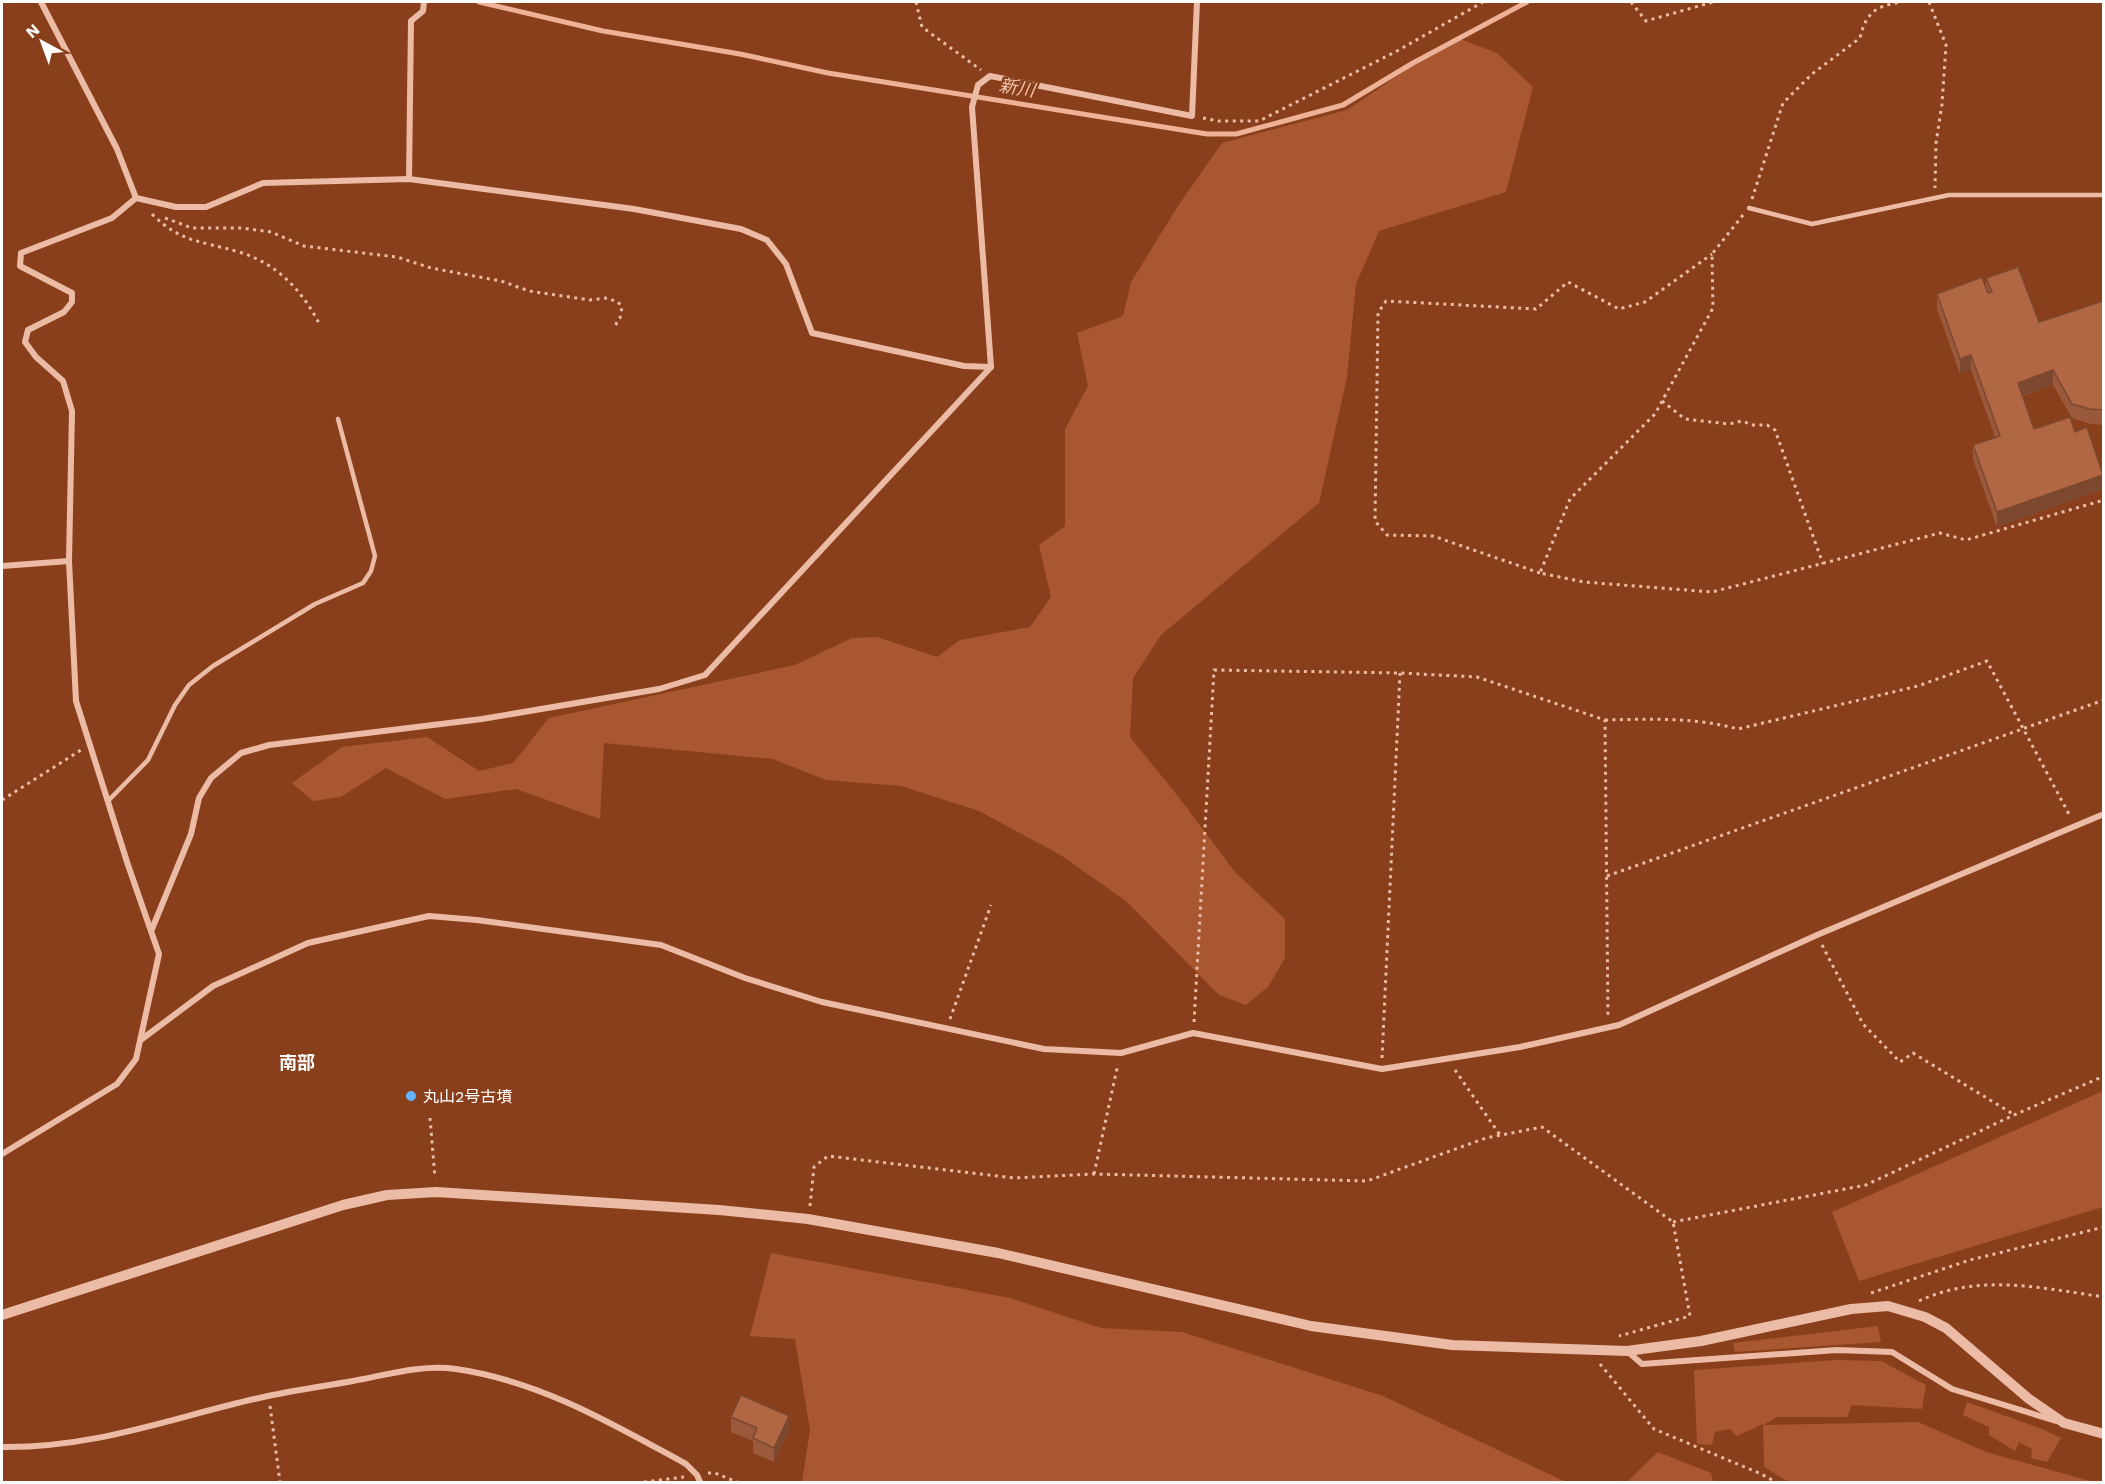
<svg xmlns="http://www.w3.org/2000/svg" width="2105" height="1484" viewBox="0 0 2105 1484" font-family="'Work Sans','Noto Sans JP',sans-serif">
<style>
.green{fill:#a95731}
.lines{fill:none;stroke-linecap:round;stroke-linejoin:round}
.stream{stroke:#eeb298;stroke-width:5}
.path{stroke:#ecbba5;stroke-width:3;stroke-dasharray:3 4.5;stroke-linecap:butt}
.service{stroke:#ecbba5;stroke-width:4.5}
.minor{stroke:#ecbba5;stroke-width:6}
.tertiary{stroke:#ecbba5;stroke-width:10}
.wall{fill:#99593a}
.shaded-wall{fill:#7d4830}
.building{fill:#b26744;stroke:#7d4830;stroke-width:1.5}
.poi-dot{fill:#61b3fe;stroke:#893f1b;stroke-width:2}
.labels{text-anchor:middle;stroke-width:4.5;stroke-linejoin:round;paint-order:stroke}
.poi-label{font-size:16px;fill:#fff;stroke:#893f1b;text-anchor:start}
.water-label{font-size:18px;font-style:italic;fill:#f4c5b0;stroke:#893f1b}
.neighbourhood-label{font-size:18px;font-weight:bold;fill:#fff;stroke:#893f1b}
</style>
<rect width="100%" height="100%" fill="#893f1b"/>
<g class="green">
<path d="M1455,37L1497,53L1533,87L1506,192L1379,231L1356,284L1347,377L1319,503L1161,635L1133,678L1130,737L1177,795L1235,872L1285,919V958L1268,987L1246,1005L1219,995L1126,901L1059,854L979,811L901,786L826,780L773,759L604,743L600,819L516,789L445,799L386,768L341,797L313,801L292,783L342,747L427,737L479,771L513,763L549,718L795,665L852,638L877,637L937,657L960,640L1030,627L1051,597L1039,545L1065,526V429L1088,386L1077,333L1123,316L1131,282L1178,206L1222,143L1347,110Z"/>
<path d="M2103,1091V1207L1859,1281L1832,1212Z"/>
<path d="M771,1253L1010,1298L1101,1328L1182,1332L1383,1396L1566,1482H802L810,1430L795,1339L750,1336Z"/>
<path d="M1878,1326L1881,1342L1735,1352L1733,1343Z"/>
<path d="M1836,1360L1881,1361L1926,1385L1922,1409L1852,1405L1847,1417H1777L1763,1425L1918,1422L1986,1452L2094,1482H1789L1764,1467L1763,1424L1737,1436L1730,1429L1715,1432L1712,1445L1697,1444L1694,1370Z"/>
<path d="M1967,1402L2042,1429L2061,1438L2047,1462L2031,1458L2032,1449L2019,1442L2015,1451L1989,1435V1427L1963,1415Z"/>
<path d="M1658,1452L1711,1473L1713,1482H1627Z"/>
</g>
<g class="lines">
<path class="stream" d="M479,2L603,31L740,54L828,73L1207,134H1236L1343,105L1413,63L1527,2"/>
<g class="path">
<path d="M916,2L922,27L981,70"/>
<path d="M1631,2L1646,21L1713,2"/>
<path d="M1929,2L1946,45L1942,104L1936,143L1935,188"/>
<path d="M1203,118L1218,121H1259L1397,51L1483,2"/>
<path d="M1752,199L1783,103L1812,74L1860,38C1866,12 1876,6 1902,2"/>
<path d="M152,214C181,243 202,241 239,252C276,263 301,289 319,323"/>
<path d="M1743,215L1712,254L1713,308L1655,414L1570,499L1540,573L1584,582L1712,592L1940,533L1966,540L2104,500"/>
<path d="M165,218L192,228H242L271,232L304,246L397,257L431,268L501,281L529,291L590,300L607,298L618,302L622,307L620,318L614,327"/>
<path d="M1662,401L1685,419L1729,424L1742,421L1753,425H1767L1775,430L1823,564"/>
<path d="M1540,573L1433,536L1387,535L1375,521L1378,313L1386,301L1536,309L1568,282L1619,309L1645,302L1712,254"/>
<path d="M1605,720C1649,719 1695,717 1738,729L1918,686L1987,661L2070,816"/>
<path d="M2,800L81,750"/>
<path d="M1607,876L2104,700"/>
<path d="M1822,945L1863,1024L1900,1062L1913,1053L2013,1114"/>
<path d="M950,1019L991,905"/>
<path d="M1194,1022L1214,670L1400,673L1477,677L1605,720L1608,1018"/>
<path d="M1382,1058L1400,673"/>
<path d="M1455,1070L1500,1135"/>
<path d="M430,1118L435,1178"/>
<path d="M1094,1174L1118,1064"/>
<path d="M810,1206L814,1167L828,1156L1014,1178L1094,1174L1367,1181L1486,1138L1542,1127L1673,1222L1690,1316L1619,1336"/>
<path d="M1673,1222L1866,1185L2014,1115L2104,1076"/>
<path d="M1871,1293L1970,1260L2104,1227"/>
<path d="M1919,1301C1978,1273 2041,1288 2104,1297"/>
<path d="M1600,1364L1654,1429L1759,1473L1776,1482"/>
<path d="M270,1406L280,1482"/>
<path d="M708,1473H715L737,1482"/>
<path d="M644,1482L684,1477"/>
</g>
<g class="service">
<path d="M1749,208L1812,224L1949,195H2104"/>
<path d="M108,801L148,760L175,705L189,685L213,666L315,604L363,583L371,571L375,556L338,419"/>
</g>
<g class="minor">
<path d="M41,2L117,149L136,198"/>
<path d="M409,179L411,21L423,11L424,2"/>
<path d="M136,198L176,207H206L263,183L409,179L634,209L741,229L767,240L786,264L812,333L964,366L991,367"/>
<path d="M2,566L69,561"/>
<path d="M152,929L191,834L199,798L211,778L241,753L269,745L482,719L659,689L705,675L991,367L972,107L978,85L990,76L1192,116L1197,2"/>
<path d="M142,1039L213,986L308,943L429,916L477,920L661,945L745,978L822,1002L1044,1049L1121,1053L1193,1033L1382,1069L1520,1047L1619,1025L1817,935L2104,814"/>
<path d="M2,1154L117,1084L136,1059L159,954L128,865L76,701L69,561L72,411L63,381L36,357L25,342L28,330L64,312L72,302V293L20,266L21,253L112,218L136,198"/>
<path d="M1627,1351L1642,1364L1837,1350L1892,1352L1952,1389L2056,1421"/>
<path d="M2,1447C99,1448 175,1416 268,1396C296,1390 325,1386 353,1381C386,1375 423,1364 456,1369C540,1381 613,1424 686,1464L697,1475L700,1482"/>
</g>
<path class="tertiary" d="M2,1315L343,1205L387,1195L436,1192L719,1210L808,1219L998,1253L1311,1326L1452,1345L1627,1351L1701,1341L1851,1309L1888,1306L1925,1317L1946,1328L2029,1399L2064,1423L2104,1434"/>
</g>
<g class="wall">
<path d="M1986,278L2039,322L2103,301V425L2090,424L2072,418L2053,385L2023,396L2034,429L2075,432L2103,474V489L1997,527L1973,460V445L1995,437L1971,370L1960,374L1937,309V294L1986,289Z"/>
<path d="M731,1417L789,1430L774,1462L753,1453V1441L731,1432Z"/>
</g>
<g class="shaded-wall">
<path d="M1971,355V370L1960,374V359Z"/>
<path d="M2053,370V385L2018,397V383Z"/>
<path d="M2103,475V489L1997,527V512Z"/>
<path d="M789,1416V1430L774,1462V1448Z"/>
</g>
<g class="building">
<path d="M2018,267L2039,322L2103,301V410L2090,409L2072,404L2053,370L2018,383L2034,429L2070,417L2075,432L2087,427L2103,475L1997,512L1973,445L2000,436L1971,355L1960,359L1937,294L1982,277L1988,293L1992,292L1986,278Z"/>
<path d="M741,1395L789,1416L774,1448L753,1438L757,1428L731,1417Z"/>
</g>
<circle class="poi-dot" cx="411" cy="1096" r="6"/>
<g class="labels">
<g class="poi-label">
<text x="423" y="1102">丸山2号古墳</text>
</g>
<g class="water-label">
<text transform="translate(1017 88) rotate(9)" y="6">新川</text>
</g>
<g class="neighbourhood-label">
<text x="297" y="1069">南部</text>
</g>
</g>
<rect width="2105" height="1484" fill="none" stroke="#ffffff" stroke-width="6"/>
<g transform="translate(42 42) rotate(319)" stroke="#893f1b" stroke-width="4.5" paint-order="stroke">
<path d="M0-4.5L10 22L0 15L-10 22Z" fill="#ffffff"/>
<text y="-9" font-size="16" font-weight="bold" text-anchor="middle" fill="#ffffff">N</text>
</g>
</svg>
